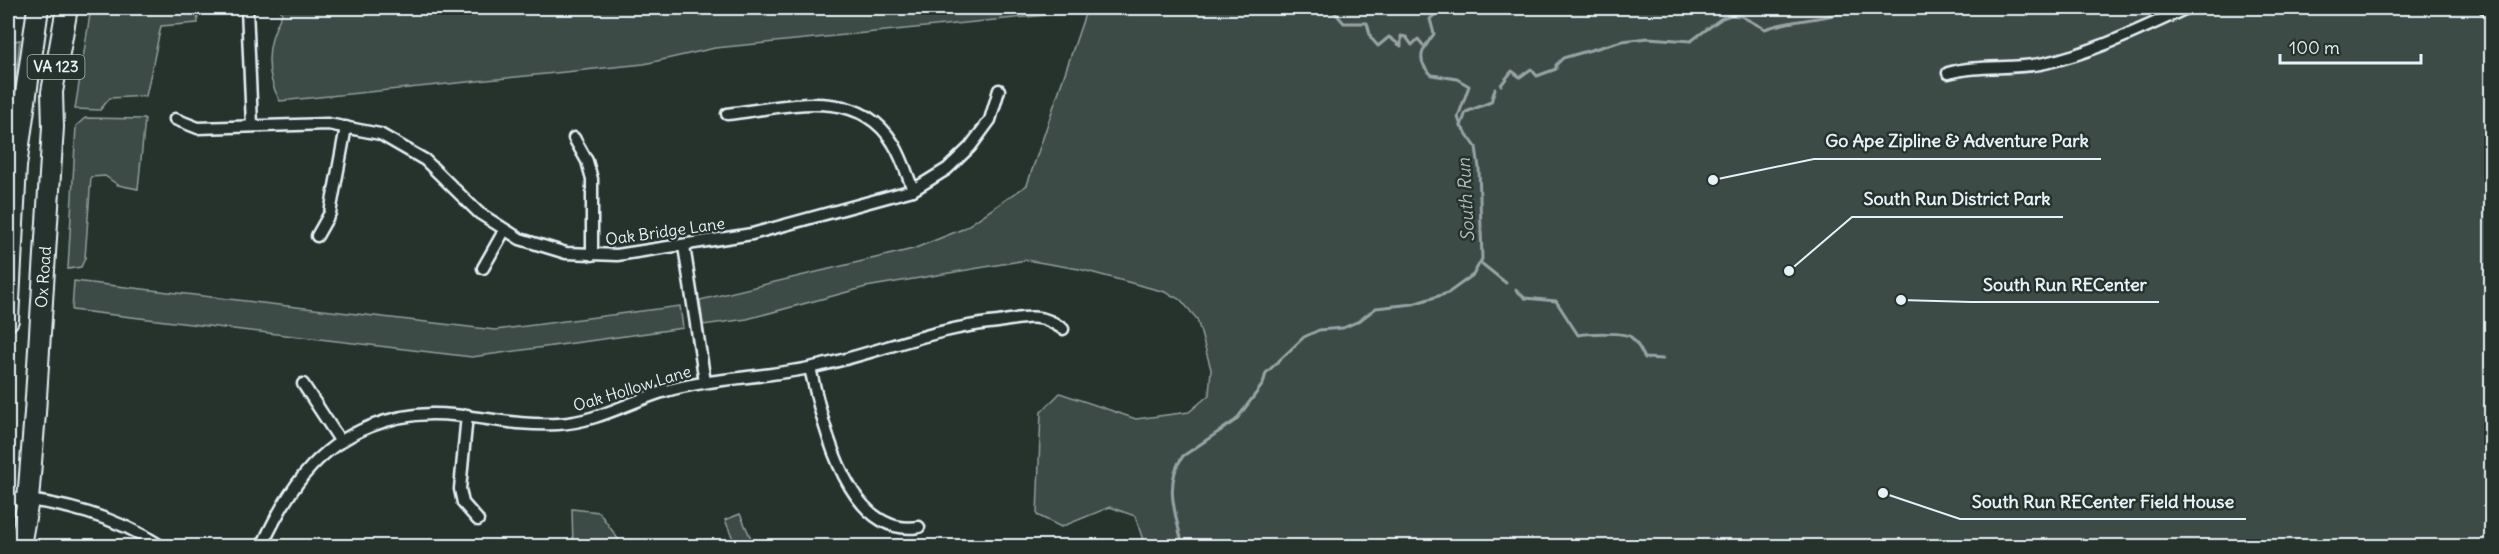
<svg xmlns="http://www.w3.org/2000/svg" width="2499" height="554" viewBox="0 0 2499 554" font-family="Delius,sans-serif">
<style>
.green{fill:#3e4b47;stroke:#939ea0;stroke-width:1.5}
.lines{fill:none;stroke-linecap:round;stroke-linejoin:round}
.stream{stroke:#98a3a5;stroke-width:3}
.street-casing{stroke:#e8f1f8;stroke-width:15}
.highway-casing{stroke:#e8f1f8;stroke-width:24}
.street{stroke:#26332d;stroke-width:10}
.highway{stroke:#26332d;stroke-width:20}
.labels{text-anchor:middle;stroke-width:5;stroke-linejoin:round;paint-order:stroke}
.shield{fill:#26332d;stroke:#aeb8bb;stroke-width:1.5}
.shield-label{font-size:15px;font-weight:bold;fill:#e8f1f8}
.street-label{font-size:16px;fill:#e8f1f8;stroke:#26332d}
.water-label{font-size:18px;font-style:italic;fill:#b3bdc0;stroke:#26332d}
.leader{fill:none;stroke:#e8f1f8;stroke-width:2}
.callout-dot{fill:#e8f1f8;stroke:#26332d;stroke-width:2}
.callout-label{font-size:18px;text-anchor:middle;font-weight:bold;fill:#e8f1f8;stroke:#26332d;stroke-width:5;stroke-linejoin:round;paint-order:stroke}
</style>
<rect width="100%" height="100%" fill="#26332d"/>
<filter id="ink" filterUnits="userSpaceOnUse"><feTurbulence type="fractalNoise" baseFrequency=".0167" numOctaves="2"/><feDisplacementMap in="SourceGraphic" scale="12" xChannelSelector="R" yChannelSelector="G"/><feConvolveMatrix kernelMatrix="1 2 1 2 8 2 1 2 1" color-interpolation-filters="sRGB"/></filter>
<g filter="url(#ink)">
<g class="green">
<path d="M91,8H197L198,23L161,26L146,96L110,98L100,110L75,109Z"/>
<path d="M280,8H2491V546H1145L1135,516L1110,507L1061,527L1037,515L1041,412L1060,393L1136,419L1189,412L1209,395L1211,369L1197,319L1181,300L1165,292L1079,269L1026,260L866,287L747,319L703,325L700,300L913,249L963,229L1027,185L1086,11L715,48L644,64L280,101C264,72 266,43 282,14Z"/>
<path d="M20,40L8,149V42Z"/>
<path d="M85,118L145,119L138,189L118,185L105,176L91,177L85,258L81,267L68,269L76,126Z"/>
<path d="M74,281L495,330L680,306L683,328L472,357L72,310Z"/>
<path d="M572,509L599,512L623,546H573Z"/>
<path d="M740,514L753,543L736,546L725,520Z"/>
</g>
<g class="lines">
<g class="stream">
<path d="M1331,8L1344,23H1367L1371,38L1378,46L1389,37L1401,46V36L1406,37L1412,45L1418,39L1423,45"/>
<path d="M1501,85L1512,71L1520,77L1531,69L1537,76L1556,69V65L1563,58L1622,41L1648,38L1691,41L1722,18L1731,15L1741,16L1765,29C1794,18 1826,21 1854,8"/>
<path d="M1461,126L1466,112L1491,102L1495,89"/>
<path d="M1481,263L1506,283"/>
<path d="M1516,290L1525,298L1556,301L1578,335C1588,333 1624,332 1631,337C1637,342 1641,351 1645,358L1663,359"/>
<path d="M1183,546C1176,516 1163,483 1183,456L1236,420L1263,384L1266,373L1304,337L1319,330L1343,328L1359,321L1376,308L1413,304L1448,293L1473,275L1482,259L1479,168L1476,147L1461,126L1458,117L1469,86L1457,79L1432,75C1414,60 1423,48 1434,34L1430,19L1442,8"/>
</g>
<g class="street-casing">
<g id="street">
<path d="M247,8L252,125"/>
<path d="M2485,8L2492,12"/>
<path d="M1948,73C1979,64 2013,70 2045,63C2095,52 2141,29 2187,8"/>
<path d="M727,114C783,108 857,84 893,143C902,157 907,174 913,190"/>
<path d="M175,119L198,128L328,124L380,134L425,160L479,213L520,239L566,253L617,255L752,234L913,190L947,169L970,147L990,120L999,90"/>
<path d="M574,138L587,161L592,179V255"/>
<path d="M317,236L330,213L346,127"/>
<path d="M684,246L705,382"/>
<path d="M483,268L504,231"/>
<path d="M810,368C822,419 846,539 919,527"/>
<path d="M303,384L341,442"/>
<path d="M467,415L460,489L463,503L478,520"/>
<path d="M8,498C61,502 116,517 161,546"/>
<path d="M262,546C286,494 314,448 371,426C441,398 490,428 558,424C596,422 627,403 662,392C710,378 760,378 809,368C873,355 932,328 998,322C1011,320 1026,316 1039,318C1048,319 1055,324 1063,329"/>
</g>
</g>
<g class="highway-casing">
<g id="highway">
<path d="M8,320L16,166L38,8"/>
<path d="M20,546L28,500L35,413L53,127L52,92L67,8"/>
</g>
</g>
<use href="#street" class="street"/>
<use href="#highway" class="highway"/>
</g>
</g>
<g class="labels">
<rect class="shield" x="27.5" y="55" width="57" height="24" rx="4.5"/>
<g class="shield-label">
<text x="56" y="72">VA 123</text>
</g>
<g class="street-label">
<text transform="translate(665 231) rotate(-8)" y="6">Oak Bridge Lane</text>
<text transform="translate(43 277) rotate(-86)" y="6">Ox Road</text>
<text transform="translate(632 388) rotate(-17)" y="6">Oak Hollow Lane</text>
</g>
<g class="water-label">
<text transform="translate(1466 200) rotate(-93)" y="6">South Run</text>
</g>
</g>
<path class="leader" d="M1713 180L1814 159H2101M1789 271L1852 217H2063M1901 300L1971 302H2159M1883 493L1960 519H2246"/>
<g class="callout-dot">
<circle cx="1713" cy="180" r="6"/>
<circle cx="1789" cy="271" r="6"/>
<circle cx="1901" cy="300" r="6"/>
<circle cx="1883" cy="493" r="6"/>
</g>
<g class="callout-label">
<text x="1957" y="147">Go Ape Zipline &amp; Adventure Park</text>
<text x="1957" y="205">South Run District Park</text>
<text x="2065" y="291">South Run RECenter</text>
<text x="2103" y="508">South Run RECenter Field House</text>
</g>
<rect width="2499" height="554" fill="none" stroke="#26332d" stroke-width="30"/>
<rect x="15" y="15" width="2469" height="524" fill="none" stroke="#e8f1f8" stroke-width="2" filter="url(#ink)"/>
<path d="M2280 54v9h141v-9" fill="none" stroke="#e8f1f8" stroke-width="3"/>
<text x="2289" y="54" font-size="18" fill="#e8f1f8" stroke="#26332d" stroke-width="4.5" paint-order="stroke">100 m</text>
</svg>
